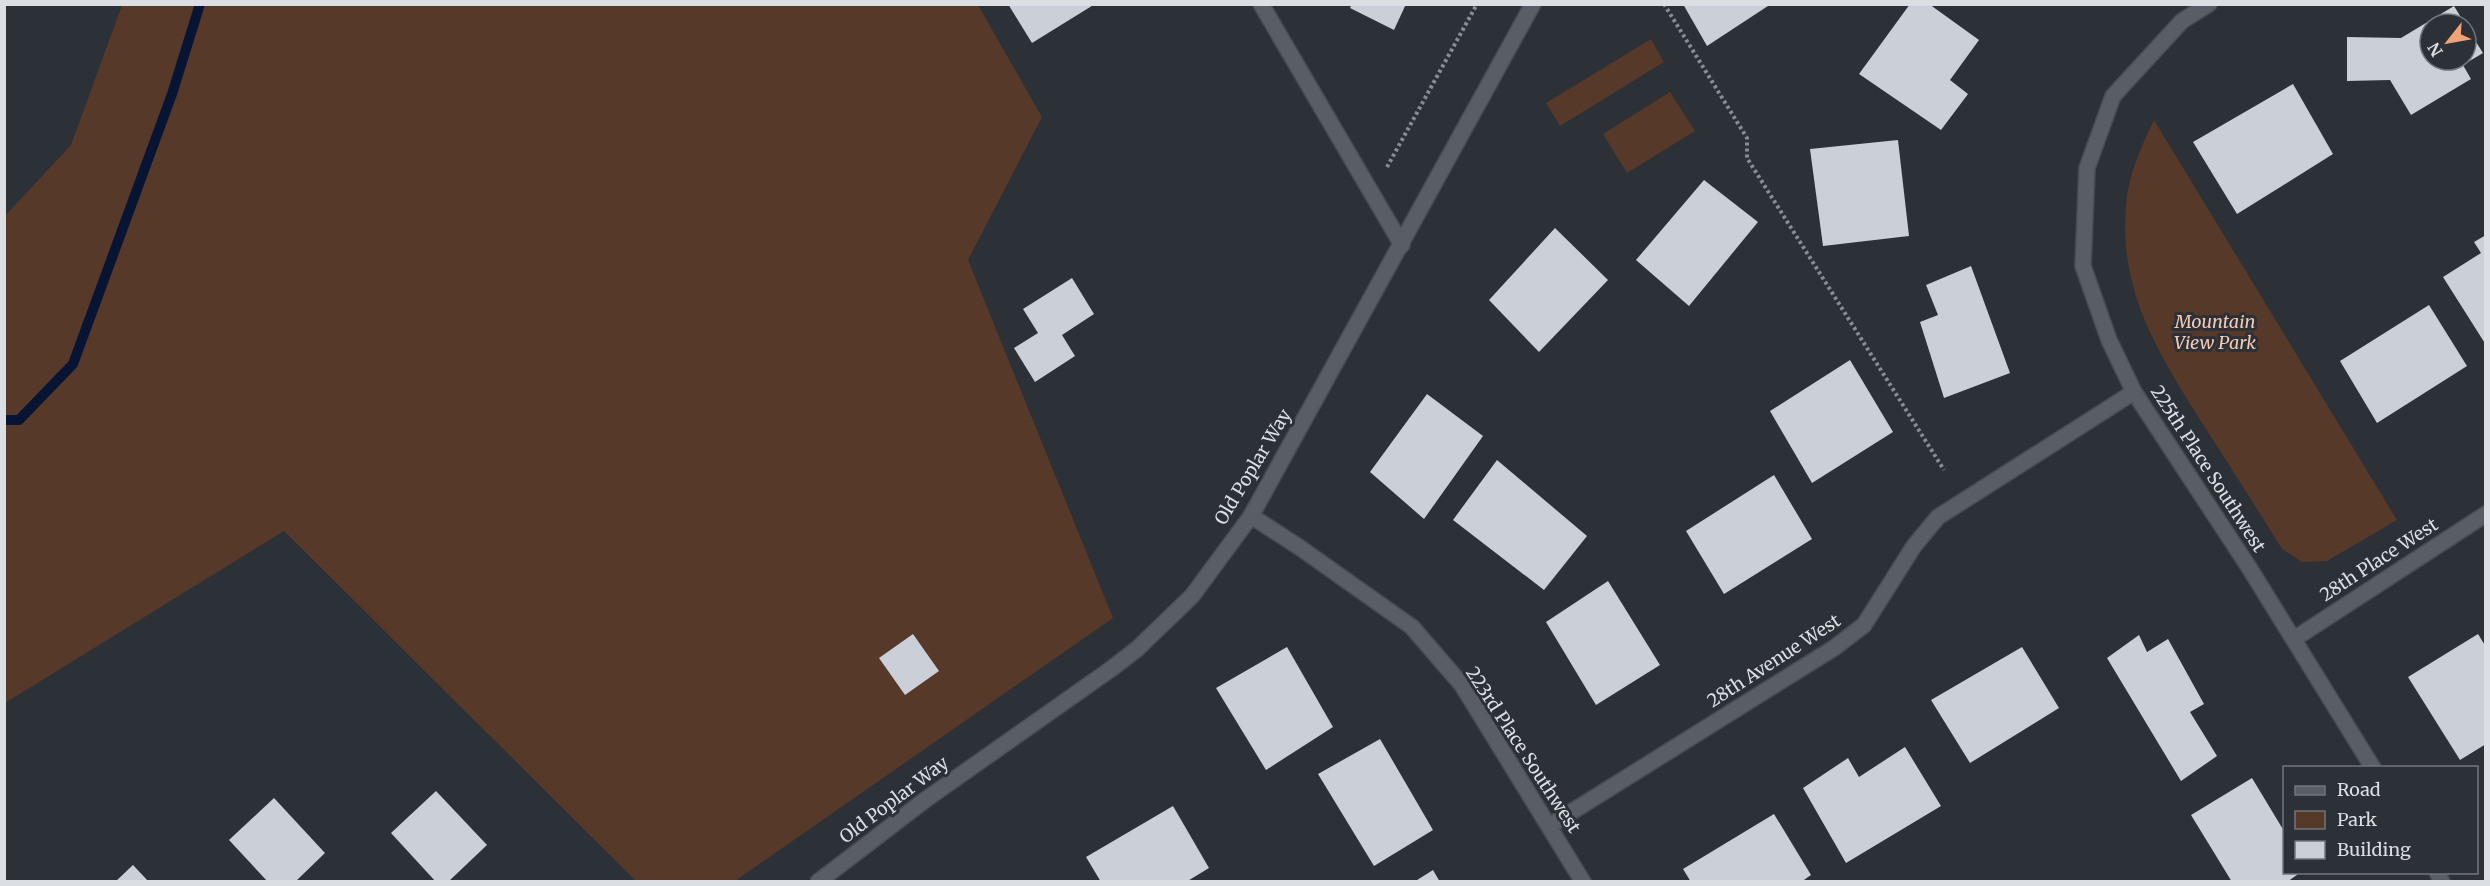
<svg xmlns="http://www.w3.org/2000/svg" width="2490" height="886" viewBox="0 0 2490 886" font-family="Merriweather,serif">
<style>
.green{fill:#563928}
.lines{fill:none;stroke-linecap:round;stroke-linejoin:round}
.stream{stroke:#071433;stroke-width:10}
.building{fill:#cacfd8}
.minor-casing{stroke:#484b51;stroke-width:18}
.path{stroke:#898d93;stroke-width:4;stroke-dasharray:3 3;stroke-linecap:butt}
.minor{stroke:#595d65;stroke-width:15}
.labels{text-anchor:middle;stroke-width:6;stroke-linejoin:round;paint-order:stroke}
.park-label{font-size:18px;font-style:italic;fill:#f5cbb4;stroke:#2c3037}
.street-label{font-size:18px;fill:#dbdee3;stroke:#2c3037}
</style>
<rect width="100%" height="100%" fill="#2c3037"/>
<g class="green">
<path d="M122,5H978L1042,117L968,260L1113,618L735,881H636L284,531L5,703L4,217L71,145Z"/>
<path d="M1651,39L1664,62L1560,126L1546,103Z"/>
<path d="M1670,92L1695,131L1627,173L1603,134Z"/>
<path d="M2154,120L2397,520L2327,561L2302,562L2282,549C2257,509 2232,469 2206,429C2162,359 2118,294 2126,206C2128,175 2141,147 2154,120Z"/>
</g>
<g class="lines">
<path class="stream" d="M4,420H19L73,364L172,94L200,4"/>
</g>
<g class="building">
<path d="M1008,4H1095L1032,43Z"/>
<path d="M1352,4H1406L1394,30L1350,8Z"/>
<path d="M1683,4H1771L1707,46Z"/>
<path d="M1910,4H1929L1979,40L1950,80L1968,94L1941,130L1859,74Z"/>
<path d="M2454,6L2465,24H2430V60H2466V26L2483,53L2463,65L2471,79L2411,115L2390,80L2347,81V37L2401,38Z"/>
<path d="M2293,84L2333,154L2237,214L2193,142Z"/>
<path d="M1898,140L1909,236L1823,246L1810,149Z"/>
<path d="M1704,180L1758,222L1689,306L1636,260Z"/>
<path d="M1555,228L1608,280L1539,352L1489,300Z"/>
<path d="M2486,235V345L2443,277L2481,253L2474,242Z"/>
<path d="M1971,266L2010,373L1944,398L1920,322L1938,315L1926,285Z"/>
<path d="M1072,278L1094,314L1062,335L1075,356L1035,382L1014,348L1038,333L1023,309Z"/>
<path d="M2429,305L2467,366L2377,423L2340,361Z"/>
<path d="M1850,360L1893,432L1812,483L1770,411Z"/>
<path d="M1427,394L1483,436L1424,519L1370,472Z"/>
<path d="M1497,460L1587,536L1544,590L1453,520Z"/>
<path d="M1774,475L1812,539L1724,594L1686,531Z"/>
<path d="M1608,581L1660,665L1596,705L1546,622Z"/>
<path d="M913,634L939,671L905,695L879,658Z"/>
<path d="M2478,634L2486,647V744L2460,760L2408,677Z"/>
<path d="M2139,635L2147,652L2168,639L2204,704L2190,712L2217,756L2181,781L2107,658Z"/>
<path d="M1287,647L1333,727L1266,770L1216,688Z"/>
<path d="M2022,647L2059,708L1970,763L1931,700Z"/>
<path d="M1380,739L1433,830L1374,866L1318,774Z"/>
<path d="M1905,747L1941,806L1846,863L1803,788L1848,758L1859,777Z"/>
<path d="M2252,778L2284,831V872H2301L2287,882H2232L2191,815Z"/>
<path d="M436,791L487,845L448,882H436L391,833Z"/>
<path d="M274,798L325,853L295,882H268L229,840Z"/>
<path d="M1173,806L1209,868L1186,882H1101L1086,857Z"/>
<path d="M1774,814L1811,875L1801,882H1691L1683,869Z"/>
<path d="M133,865L149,882H115Z"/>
<path d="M1433,870L1440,882H1414Z"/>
</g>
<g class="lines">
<g class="minor-casing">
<g id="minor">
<path d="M1261,4L1402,245"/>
<path d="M2209,4L2182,21L2113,96L2087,168L2083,266L2109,340L2134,392L2250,569L2373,768"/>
<path d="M1251,516L1299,547L1412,627L1462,685L1583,882"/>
<path d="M2294,639L2486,514"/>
<path d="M1549,826L1834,648L1864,625L1914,546L1938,517L2134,392"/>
<path d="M2437,872L2442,882"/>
<path d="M818,882L925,800L1111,669L1137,649L1192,596L1251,516L1533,4"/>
</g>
</g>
<g class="path">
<path d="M1664,4L1747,138V158L1944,470"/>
<path d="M1387,167L1477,4"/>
</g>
<use href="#minor" class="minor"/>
</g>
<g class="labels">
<g class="park-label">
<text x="2215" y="328">Mountain<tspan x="2215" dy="21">View Park</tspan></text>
</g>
<g class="street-label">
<text transform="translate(1253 467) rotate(-59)" y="6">Old Poplar Way</text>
<text transform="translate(2208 469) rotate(57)" y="6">225th Place Southwest</text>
<text transform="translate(2379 560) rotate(-33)" y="6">28th Place West</text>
<text transform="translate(1774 661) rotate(-33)" y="6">28th Avenue West</text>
<text transform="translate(1523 750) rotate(57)" y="6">223rd Place Southwest</text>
<text transform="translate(894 800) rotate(-37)" y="6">Old Poplar Way</text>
</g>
</g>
<rect width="2490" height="886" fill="none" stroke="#dbdee3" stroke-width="12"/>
<rect x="2283" y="766" width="195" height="108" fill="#2c3037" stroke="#72767c" stroke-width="1.5"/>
<rect x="2295" y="786" width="30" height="9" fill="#595d65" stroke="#72767c" stroke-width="1.5"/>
<text x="2337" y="796" font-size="18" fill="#dbdee3">Road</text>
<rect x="2295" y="811" width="30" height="18" fill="#563928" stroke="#72767c" stroke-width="1.5"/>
<text x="2337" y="826" font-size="18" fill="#dbdee3">Park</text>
<rect x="2295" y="841" width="30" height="18" fill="#cacfd8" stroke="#72767c" stroke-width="1.5"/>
<text x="2337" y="856" font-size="18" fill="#dbdee3">Building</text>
<g transform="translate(2448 42) rotate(239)"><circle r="28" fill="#2c3037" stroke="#72767c" stroke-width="1.5"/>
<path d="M0-4.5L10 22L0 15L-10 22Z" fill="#efa377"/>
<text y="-9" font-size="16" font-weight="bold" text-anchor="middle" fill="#dbdee3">N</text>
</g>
</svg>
